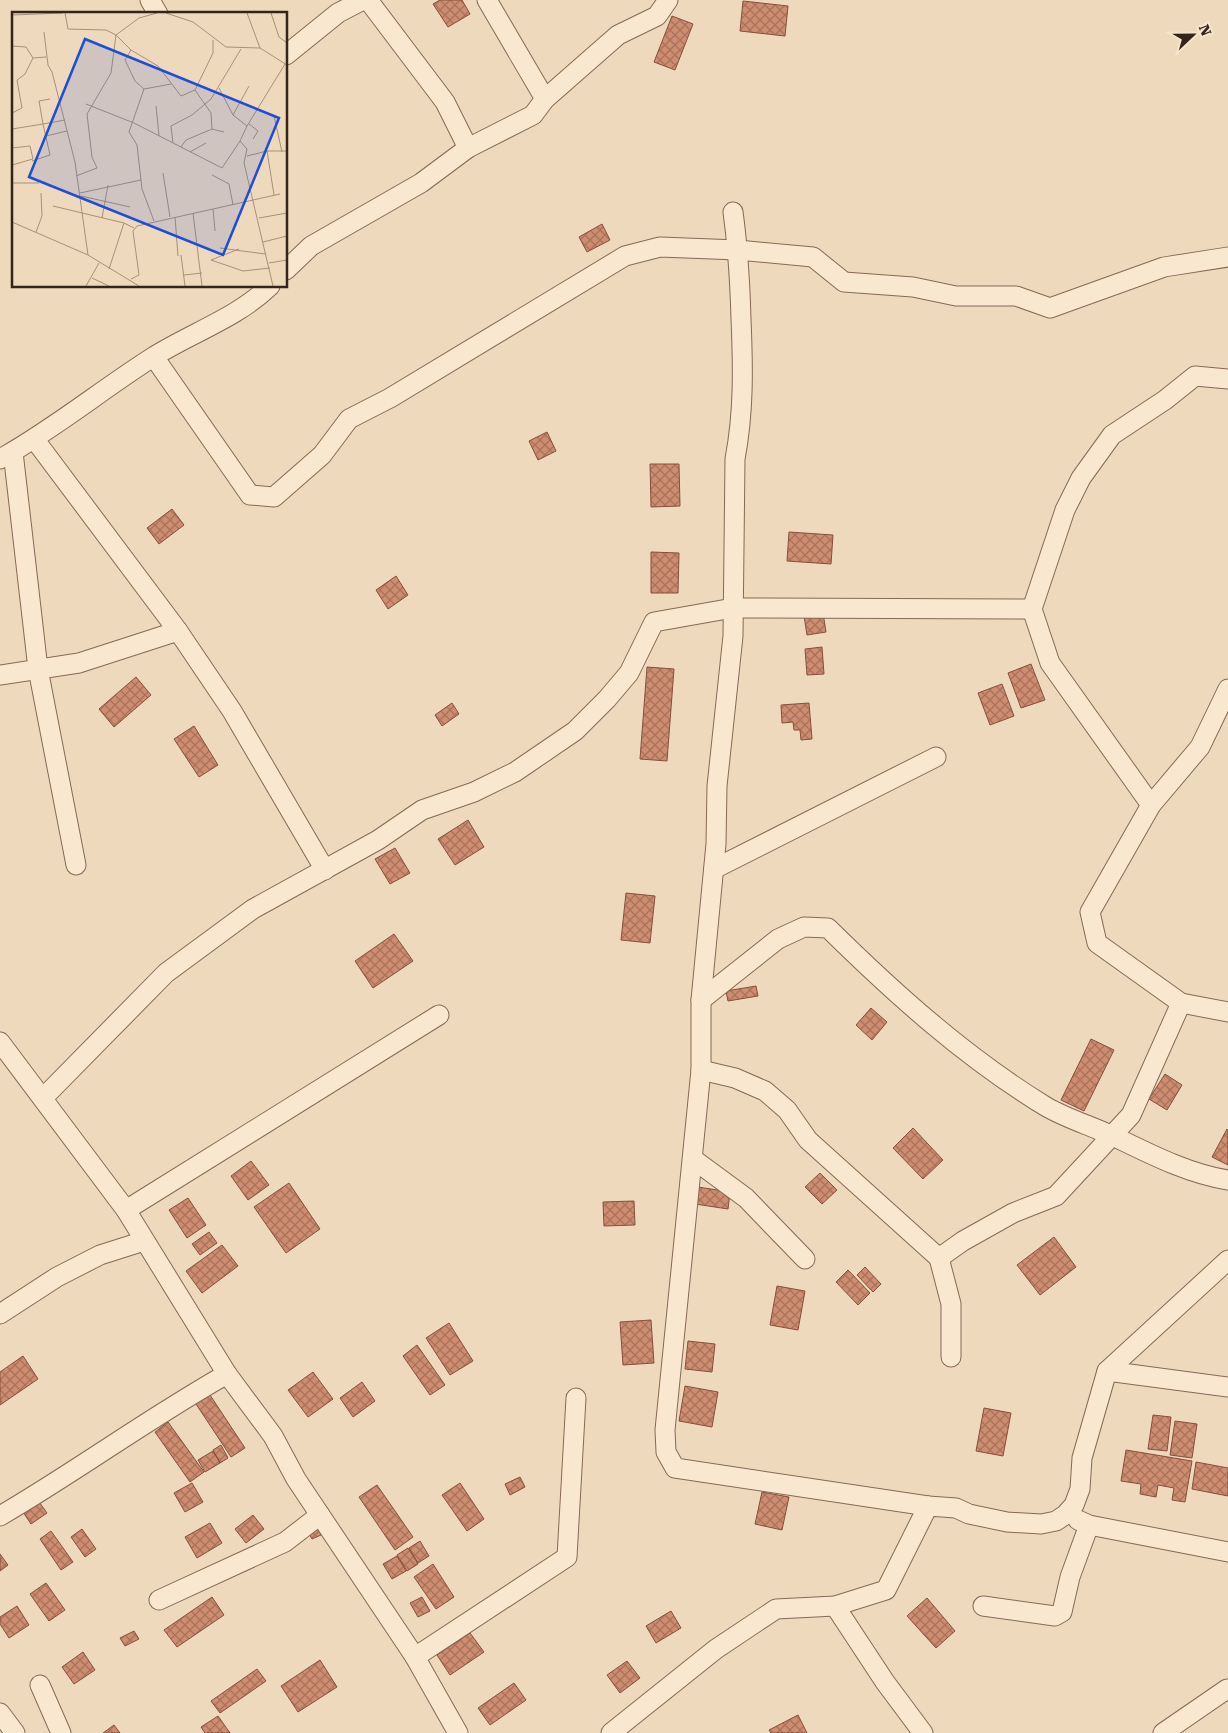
<svg xmlns="http://www.w3.org/2000/svg" width="1228" height="1733" viewBox="0 0 1228 1733" font-family="'Roboto Serif',serif">
<style>
.building{fill:url(#building-cross-hatch);stroke:#864f3b}
.lines{fill:none;stroke-linecap:round;stroke-linejoin:round}
.minor-casing{stroke:#866955;stroke-width:21}
.minor{stroke:#fae7cf;stroke-width:19}
.inset-road{fill:none;stroke:#a5917c;stroke-width:1}
.view{fill:#1d4ed8;fill-opacity:0.15;stroke:#1d4ed8;stroke-width:2.5}
.inset-edge{fill:none;stroke:#35241b;stroke-width:2.5}
</style>
<defs>
<pattern id="building-cross-hatch" width="8" height="8" patternUnits="userSpaceOnUse" patternTransform="scale(1.25)"><rect width="8" height="8" fill="#ce8c71"/><path d="M0 0l8 8M0 8l8-8" fill="none" stroke="#a8725c"/></pattern>
</defs>
<rect width="100%" height="100%" fill="#efd9bc"/>
<g class="building">
<path d="M440,0H462L470,14L448,27L433,4Z"/>
<path d="M743,1L788,6L785,36L740,31Z"/>
<path d="M672,16L693,24L675,70L654,62Z"/>
<path d="M602,224L610,240L587,252L579,237Z"/>
<path d="M547,432L556,451L538,460L529,441Z"/>
<path d="M650,464H679L680,506L651,507Z"/>
<path d="M172,509L184,525L159,544L147,528Z"/>
<path d="M789,532L833,535L831,564L787,561Z"/>
<path d="M651,552L679,553L678,593H651Z"/>
<path d="M396,576L408,595L388,609L376,590Z"/>
<path d="M823,613L826,632L807,635L804,616Z"/>
<path d="M822,647L824,674L807,675L805,649Z"/>
<path d="M1031,664L1045,700L1021,708L1008,673Z"/>
<path d="M647,667L674,669L667,761L640,759Z"/>
<path d="M136,677L151,695L114,727L99,709Z"/>
<path d="M1002,684L1014,716L990,725L978,693Z"/>
<path d="M452,703L459,714L442,726L435,715Z"/>
<path d="M809,703L812,739L801,740L800,730H794L793,722L782,723L781,705Z"/>
<path d="M194,726L218,765L199,777L174,739Z"/>
<path d="M468,820L484,847L455,865L438,839Z"/>
<path d="M395,848L410,873L390,884L375,859Z"/>
<path d="M626,893L655,896L650,943L621,940Z"/>
<path d="M394,934L413,961L373,988L355,961Z"/>
<path d="M756,986L758,996L728,1001L726,991Z"/>
<path d="M871,1008L887,1022L872,1040L856,1025Z"/>
<path d="M1091,1039L1114,1050L1084,1111L1061,1100Z"/>
<path d="M1165,1074L1182,1085L1167,1110L1149,1099Z"/>
<path d="M913,1128L943,1160L923,1179L893,1148Z"/>
<path d="M1227,1129L1228,1130V1165L1212,1157Z"/>
<path d="M251,1161L269,1185L248,1200L231,1176Z"/>
<path d="M820,1173L837,1190L822,1204L805,1187Z"/>
<path d="M289,1183L320,1229L286,1253L254,1207Z"/>
<path d="M698,1187L730,1192L728,1209L695,1204Z"/>
<path d="M188,1198L206,1225L187,1238L169,1210Z"/>
<path d="M634,1201L635,1225L604,1226L603,1202Z"/>
<path d="M209,1232L217,1243L200,1255L192,1244Z"/>
<path d="M1054,1237L1076,1267L1040,1295L1017,1265Z"/>
<path d="M222,1245L238,1266L202,1293L186,1271Z"/>
<path d="M865,1267L881,1284L873,1292L857,1275Z"/>
<path d="M848,1270L870,1293L858,1305L836,1282Z"/>
<path d="M777,1286L805,1291L798,1330L770,1325Z"/>
<path d="M651,1320L654,1363L623,1365L620,1322Z"/>
<path d="M449,1323L473,1361L450,1375L426,1338Z"/>
<path d="M688,1341L715,1344L712,1372L685,1369Z"/>
<path d="M417,1345L445,1385L430,1395L403,1356Z"/>
<path d="M23,1356L38,1379L0,1405V1372Z"/>
<path d="M313,1372L333,1399L308,1417L288,1390Z"/>
<path d="M362,1382L375,1401L353,1417L340,1398Z"/>
<path d="M685,1386L718,1392L712,1427L679,1421Z"/>
<path d="M208,1392L245,1448L231,1457L194,1401Z"/>
<path d="M984,1408L1011,1413L1003,1456L976,1451Z"/>
<path d="M1153,1415L1171,1417L1167,1451L1148,1449Z"/>
<path d="M1175,1421L1197,1424L1192,1458L1170,1455Z"/>
<path d="M168,1422L204,1472L190,1482L155,1432Z"/>
<path d="M221,1445L228,1458L220,1463L213,1450Z"/>
<path d="M1126,1450L1192,1461L1185,1502L1172,1500L1174,1488L1158,1485L1156,1497L1140,1494L1141,1484L1121,1481Z"/>
<path d="M213,1451L220,1463L205,1472L198,1460Z"/>
<path d="M1196,1462L1228,1468V1496L1192,1489Z"/>
<path d="M520,1477L525,1487L510,1495L505,1484Z"/>
<path d="M192,1483L203,1502L185,1512L174,1493Z"/>
<path d="M460,1483L484,1519L467,1531L442,1495Z"/>
<path d="M377,1485L413,1537L395,1550L359,1497Z"/>
<path d="M762,1492L789,1497L782,1530L755,1524Z"/>
<path d="M39,1502L47,1513L31,1524L23,1512Z"/>
<path d="M253,1515L264,1529L246,1543L235,1529Z"/>
<path d="M210,1523L222,1543L197,1558L185,1537Z"/>
<path d="M317,1526L321,1535L312,1539L307,1530Z"/>
<path d="M82,1529L96,1549L85,1557L71,1537Z"/>
<path d="M51,1531L73,1562L61,1570L40,1539Z"/>
<path d="M420,1541L429,1556L418,1563L409,1548Z"/>
<path d="M408,1548L418,1564L407,1571L397,1555Z"/>
<path d="M0,1554L8,1565L0,1571Z"/>
<path d="M397,1556L406,1571L392,1579L383,1564Z"/>
<path d="M433,1564L454,1597L436,1609L414,1577Z"/>
<path d="M46,1583L65,1610L49,1621L30,1594Z"/>
<path d="M212,1597L224,1615L177,1647L164,1630Z"/>
<path d="M422,1597L430,1611L418,1617L410,1603Z"/>
<path d="M927,1598L955,1631L936,1648L907,1616Z"/>
<path d="M17,1606L29,1625L9,1638L0,1624V1617Z"/>
<path d="M671,1611L681,1628L656,1643L646,1626Z"/>
<path d="M134,1631L139,1639L125,1646L120,1638Z"/>
<path d="M470,1633L484,1652L450,1675L437,1655Z"/>
<path d="M83,1652L95,1670L74,1684L62,1667Z"/>
<path d="M320,1660L337,1687L298,1712L281,1686Z"/>
<path d="M627,1661L640,1678L620,1693L607,1675Z"/>
<path d="M257,1669L266,1681L220,1713L211,1701Z"/>
<path d="M514,1683L526,1700L490,1725L478,1708Z"/>
<path d="M798,1715L807,1733H771L769,1730Z"/>
<path d="M218,1716L230,1733H205L201,1727Z"/>
<path d="M114,1725L120,1733H103Z"/>
</g>
<g class="lines">
<g class="minor-casing">
<g id="minor">
<path d="M150,0L158,14"/>
<path d="M368,0L445,102L468,148"/>
<path d="M487,0L545,99"/>
<path d="M286,55L338,13L363,0"/>
<path d="M733,212C738,248 740,283 741,319C743,366 744,412 735,459L733,636L717,786L716,844L701,1000V1070L665,1430L666,1452L675,1468L928,1506"/>
<path d="M286,270L311,246L421,183L468,148L533,115L545,99L618,35L657,16L668,0"/>
<path d="M154,357L250,495L274,497L322,455L349,419L390,398L625,256L660,247L738,250L813,257L844,282L913,287L956,296H1016L1050,308L1164,267L1228,257"/>
<path d="M35,440L178,631L232,711L325,870"/>
<path d="M13,452L38,669L76,865"/>
<path d="M0,459C54,429 101,390 153,357C191,333 237,318 270,286"/>
<path d="M0,675L79,663L178,631"/>
<path d="M1151,805L1050,663L1032,609L1065,510L1081,478L1112,435L1165,400L1195,376L1228,379"/>
<path d="M714,869L936,757"/>
<path d="M701,1000L778,939L804,927L828,928C895,994 965,1057 1045,1106C1067,1119 1092,1126 1115,1137C1150,1154 1189,1174 1228,1180"/>
<path d="M1181,1003L1228,1012"/>
<path d="M0,1042L126,1210L227,1374L273,1436L296,1479L415,1657L458,1733"/>
<path d="M701,1070L735,1078L765,1091L787,1110L808,1140L939,1258"/>
<path d="M43,1098L166,973L253,909L378,840L422,810L474,792L515,772L575,731L607,699L629,673L654,622L733,608L1032,609"/>
<path d="M693,1159L746,1198L805,1259"/>
<path d="M126,1210L439,1015"/>
<path d="M0,1314L57,1277L100,1255L144,1241"/>
<path d="M951,1357V1304L939,1258L963,1241L1013,1213L1056,1196L1131,1115L1181,1003L1097,943L1090,912L1151,805L1200,747L1228,689"/>
<path d="M1107,1371L1228,1387"/>
<path d="M0,1516C77,1471 149,1418 227,1374"/>
<path d="M1078,1520L1089,1525L1228,1552"/>
<path d="M159,1600L285,1542L320,1515"/>
<path d="M835,1606L885,1682L923,1733"/>
<path d="M983,1606L1055,1616L1062,1612L1070,1577L1089,1525"/>
<path d="M415,1657L567,1557L576,1398"/>
<path d="M40,1685L61,1733"/>
<path d="M0,1713L15,1733"/>
<path d="M611,1733L716,1649L776,1609L835,1606L886,1590L928,1506L956,1508L969,1514L1007,1522L1041,1524L1056,1521L1065,1515L1074,1505L1080,1489L1082,1458L1107,1371L1228,1260"/>
<path d="M1163,1733L1227,1689"/>
</g>
</g>
<use href="#minor" class="minor"/>
</g>
<g transform="translate(12 12)">
<rect width="275" height="275" fill="#efd9bc"/>
<path class="inset-road" d="M53,1L56,17L94,18L104,23L119,38L146,54L169,84L183,78L199,101L200,117L212,120M154,1L181,10L214,35L248,36L275,53M235,1L248,36M259,1L267,25L275,31M0,3L51,1M32,20L36,53L40,60L63,150L76,243M0,34L14,35L21,46M119,38L113,48L123,69L132,77L159,72M207,76L221,103L235,114L228,129L235,137L232,151L261,274M132,77L117,120L125,133L130,177L142,209M183,78L201,41V28M38,87L27,89L31,112L53,108M74,92L122,111L210,156L228,129M144,94L147,124M0,101L10,96L5,68L13,62L21,46L34,45M221,103L237,74M262,104L270,140M237,112L246,119L241,127M235,114L273,52M0,117L31,112L38,143L20,149M34,124L55,119M161,131L159,114L180,103L199,87L229,37M169,135L174,128L200,117M0,136L18,134L21,147L0,153M255,139H275M178,140L194,131M235,144L255,139L262,183M151,161L158,205M200,163L217,172L221,193M64,164L85,156L80,145L75,102L99,61L104,23L127,6L145,1M0,171H27M68,181L129,168M69,184L118,195M41,194L112,211M201,197L203,219M181,201L190,274M163,205L166,244M90,206L96,173M247,206L275,201M0,210L76,243L127,274M24,220L30,204L29,181M251,230L275,224M208,236L253,242M227,237L199,248L231,259L258,256M169,243L173,274M257,251L275,248M97,257L112,211L122,216M172,263L190,261M80,266L97,274M119,267L127,263L121,219L125,214L268,182M74,274L87,251"/>
<path class="view" d="M73,27L267,106L211,243L17,165Z"/>
<rect width="275" height="275" class="inset-edge"/>
</g>
<g transform="translate(1193 35) rotate(68)" stroke="#f6e4cc" stroke-width="4" paint-order="stroke">
<path d="M0-4L9 19L0 12L-9 19Z" fill="#35241b"/>
<text y="-8" font-size="14" font-weight="bold" text-anchor="middle" fill="#35241b">N</text>
</g>
</svg>
